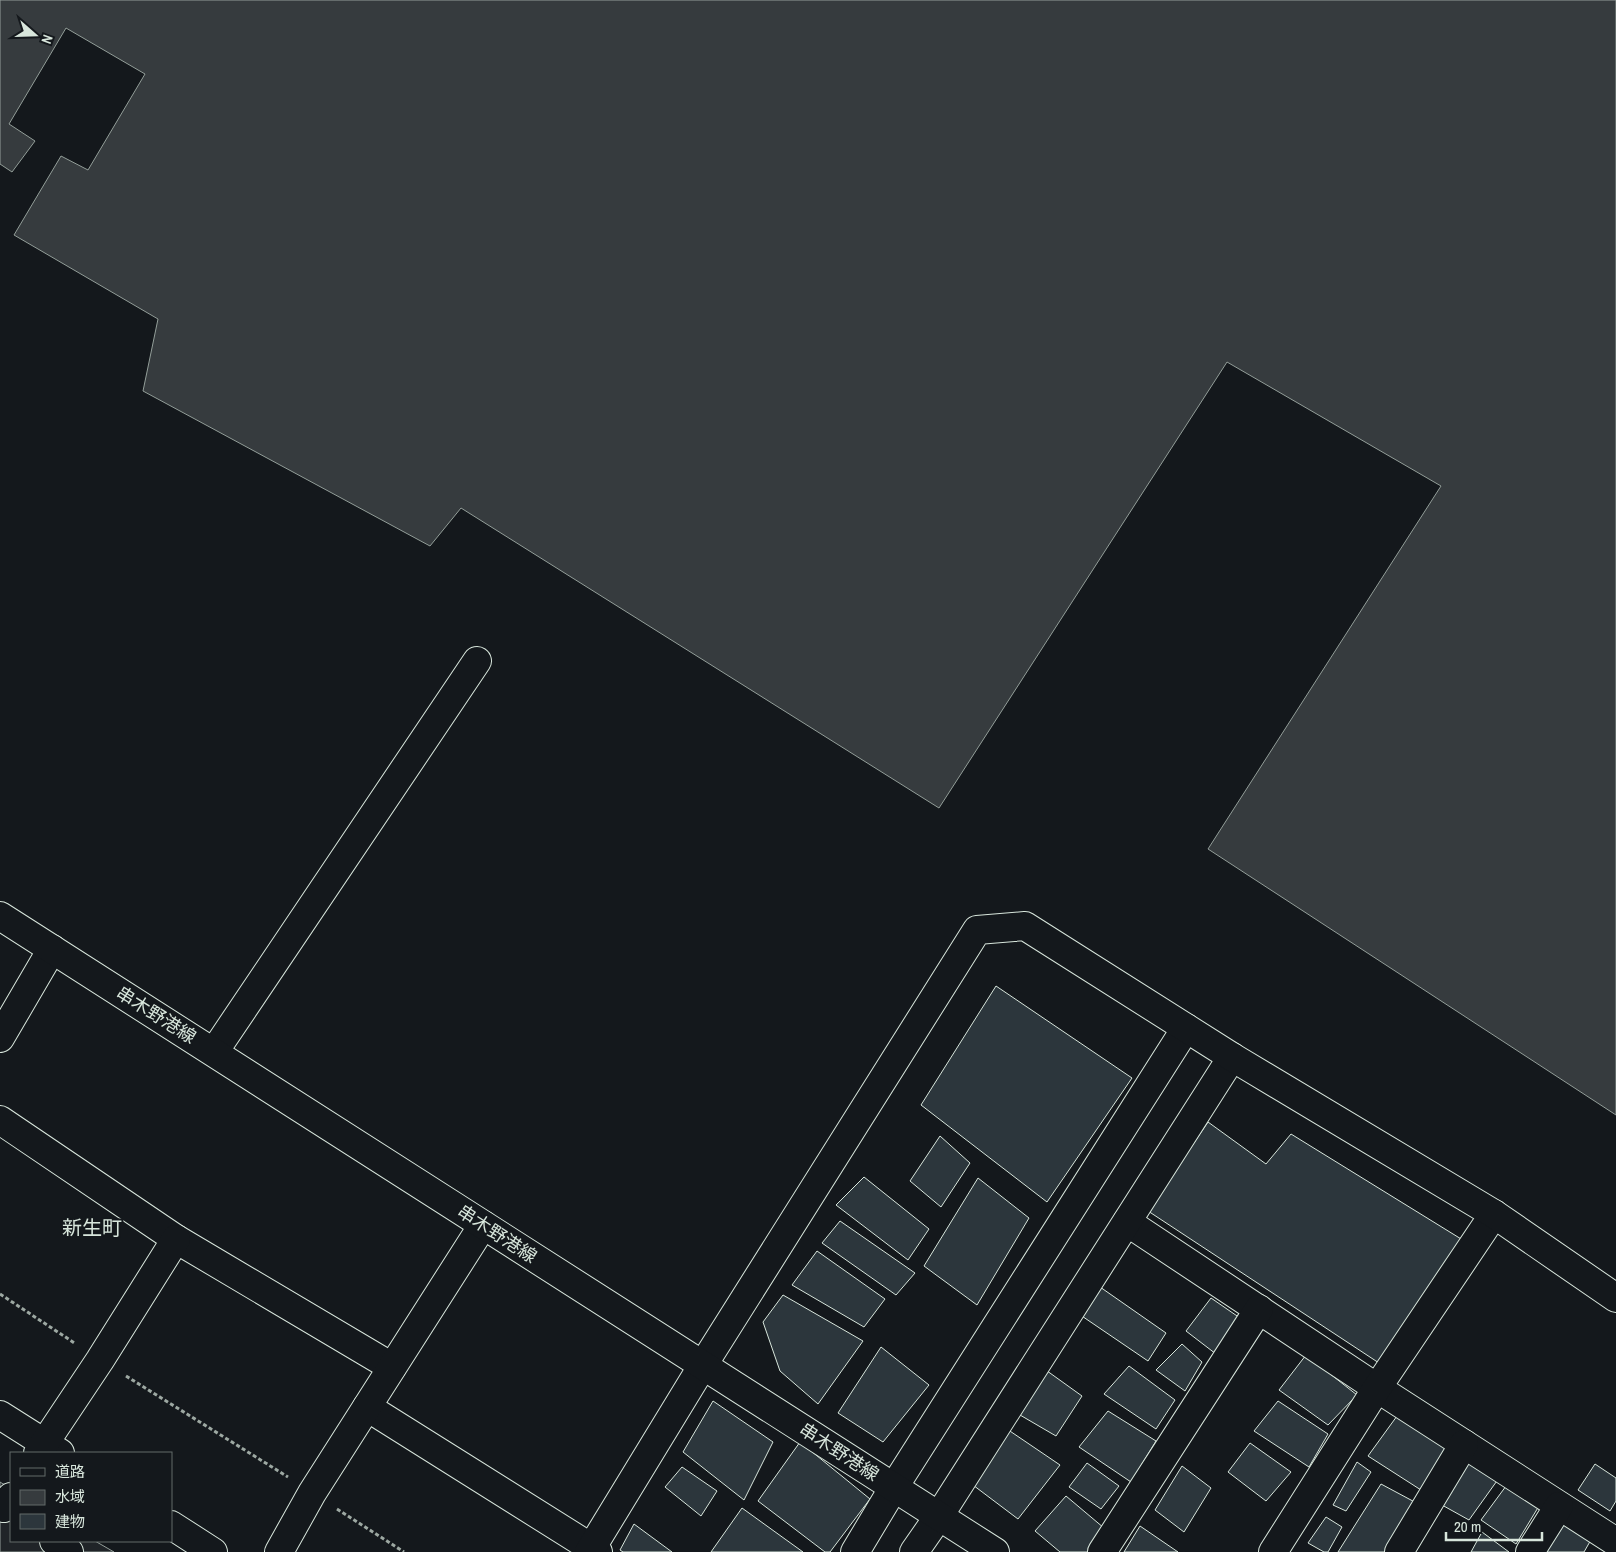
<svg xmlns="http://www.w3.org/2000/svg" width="1616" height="1552" viewBox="0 0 1616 1552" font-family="'Archivo Narrow','Noto Sans JP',sans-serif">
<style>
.green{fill:#202428;stroke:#939e99}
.water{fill:#363b3e;stroke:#939e99}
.building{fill:#2c363c;stroke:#d8e6dc}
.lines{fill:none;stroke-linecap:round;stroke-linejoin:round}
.street-casing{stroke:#d8e6dc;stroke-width:30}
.secondary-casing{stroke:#d8e6dc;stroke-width:30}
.primary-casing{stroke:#d8e6dc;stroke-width:30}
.path{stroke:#9da8a2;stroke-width:3;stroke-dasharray:4 2.5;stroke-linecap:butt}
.street{stroke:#14181c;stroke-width:28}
.secondary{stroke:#14181c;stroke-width:28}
.primary{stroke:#14181c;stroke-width:28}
.labels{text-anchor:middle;stroke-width:4;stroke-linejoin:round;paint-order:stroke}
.street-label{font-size:18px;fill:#d8e6dc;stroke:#14181c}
.quarter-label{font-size:20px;fill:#d8e6dc;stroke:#14181c}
</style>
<rect width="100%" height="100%" fill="#14181c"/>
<path class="green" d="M0,1482L11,1489V1541H95L114,1552H0Z"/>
<path class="water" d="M0,0H1616V1115L1208,849L1441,486L1227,362L939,808L461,508L430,546L143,391L158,319L14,235L61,156L88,170L145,74L66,28L9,124L35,141L12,172L0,164Z"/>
<g class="building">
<path d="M996,986L1132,1078L1047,1202L921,1105Z"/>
<path d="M1208,1122L1266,1164L1291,1134L1466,1242L1379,1363L1148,1211Z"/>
<path d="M940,1136L970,1163L941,1207L910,1181Z"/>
<path d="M864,1177L929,1229L908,1260L836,1205Z"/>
<path d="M978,1178L1029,1218L977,1305L924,1266Z"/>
<path d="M840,1221L915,1273L896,1295L822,1243Z"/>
<path d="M817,1251L885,1299L864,1327L792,1285Z"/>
<path d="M1090,1280L1166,1333L1148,1361L1073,1310Z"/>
<path d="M783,1295L863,1341L818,1404L780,1371L763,1322Z"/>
<path d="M1211,1298L1240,1318L1216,1354L1186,1331Z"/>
<path d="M1182,1344L1202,1362L1185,1391L1156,1370Z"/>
<path d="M881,1347L929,1385L883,1442L838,1413Z"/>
<path d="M1306,1355L1357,1395L1328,1425L1279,1390Z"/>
<path d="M1036,1363L1082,1396L1056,1436L1008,1408Z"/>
<path d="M1129,1366L1175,1400L1156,1429L1104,1394Z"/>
<path d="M713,1401L773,1442L744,1500L683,1452Z"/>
<path d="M1278,1401L1328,1434L1309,1467L1254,1431Z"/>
<path d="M1108,1411L1156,1441L1131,1482L1079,1447Z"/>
<path d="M1397,1416L1447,1446L1421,1490L1368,1456Z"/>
<path d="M1001,1425L1060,1465L1018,1519L961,1476Z"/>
<path d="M800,1442L870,1499L830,1552H825L758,1501Z"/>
<path d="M1250,1443L1291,1472L1266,1501L1228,1472Z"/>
<path d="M1470,1459L1499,1478L1469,1520L1442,1505Z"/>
<path d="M1357,1462L1371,1472L1346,1511L1333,1505Z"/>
<path d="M1087,1463L1119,1486L1101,1509L1069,1487Z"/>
<path d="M1595,1464L1616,1478V1501L1610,1511L1578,1490Z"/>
<path d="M1182,1466L1211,1488L1184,1532L1155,1510Z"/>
<path d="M682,1467L717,1491L701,1516L665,1487Z"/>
<path d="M1509,1482L1542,1501L1516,1544L1481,1520Z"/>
<path d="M1381,1484L1424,1507L1395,1552H1338Z"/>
<path d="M1066,1496L1104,1528L1088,1552H1060L1035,1531Z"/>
<path d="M742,1508L803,1552H711Z"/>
<path d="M1326,1517L1342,1527L1328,1552H1324L1308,1543Z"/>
<path d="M1563,1520L1592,1538L1584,1552H1540Z"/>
<path d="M634,1524L672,1552H623L620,1550Z"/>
<path d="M1140,1526L1178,1552H1124Z"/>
<path d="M1482,1532L1509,1552H1471Z"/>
</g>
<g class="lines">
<g class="street-casing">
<g id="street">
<path d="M0,1038L52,949"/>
<path d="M214,1052L477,661"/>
<path d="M0,1120L176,1239L392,1367"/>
<path d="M1127,1222L1377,1388L1616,1542"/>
<path d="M367,1407L598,1552"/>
<path d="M0,1415L60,1453"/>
<path d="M38,1453L100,1360L176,1239"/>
<path d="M4,1508L11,1497"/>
<path d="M171,1525L213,1552"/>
<path d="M54,1541L69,1552"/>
<path d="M279,1552L312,1493L483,1225"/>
<path d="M855,1552L894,1487L1186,1028"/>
<path d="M914,1552L939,1516L1232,1057"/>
<path d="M1102,1552L1259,1309"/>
<path d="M1273,1552L1377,1388L1494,1214"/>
<path d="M1399,1552L1464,1444"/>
<path d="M1530,1552L1559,1506"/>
</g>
</g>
<g class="secondary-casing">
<path id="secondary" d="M589,1552L703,1365L977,930L1025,926L1232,1057L1494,1214L1616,1298"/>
</g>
<g class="primary-casing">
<path id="primary" d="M0,916L995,1552"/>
</g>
<g class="path">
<path d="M0,1294L76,1344"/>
<path d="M126,1376L288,1477"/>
<path d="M337,1509L404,1552"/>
</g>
<use href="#street" class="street"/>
<use href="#secondary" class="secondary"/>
<use href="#primary" class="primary"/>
</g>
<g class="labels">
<g class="street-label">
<text transform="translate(156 1015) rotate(32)" y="6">串木野港線</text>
<text transform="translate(497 1234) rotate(33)" y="6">串木野港線</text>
<text transform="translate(839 1452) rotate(33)" y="6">串木野港線</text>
</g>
<g class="quarter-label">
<text x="92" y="1235">新生町</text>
</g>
</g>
<rect x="10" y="1452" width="162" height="90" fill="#14181c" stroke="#626a69"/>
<rect x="20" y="1468" width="25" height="8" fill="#14181c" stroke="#626a69"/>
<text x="55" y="1477" font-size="15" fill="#d8e6dc">道路</text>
<rect x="20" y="1490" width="25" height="15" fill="#363b3e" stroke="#626a69"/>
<text x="55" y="1502" font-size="15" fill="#d8e6dc">水域</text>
<rect x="20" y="1514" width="25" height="15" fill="#2c363c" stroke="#626a69"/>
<text x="55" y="1527" font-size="15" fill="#d8e6dc">建物</text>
<g transform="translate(35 35) rotate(110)" stroke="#14181c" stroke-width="4" paint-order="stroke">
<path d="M0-4L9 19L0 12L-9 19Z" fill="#d8e6dc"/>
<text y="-8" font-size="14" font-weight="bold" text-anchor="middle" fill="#d8e6dc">N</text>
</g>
<path d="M1446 1532v8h96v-8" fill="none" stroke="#d8e6dc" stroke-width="2.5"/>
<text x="1454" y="1532" font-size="15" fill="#d8e6dc" stroke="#14181c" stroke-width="4" paint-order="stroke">20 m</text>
</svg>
